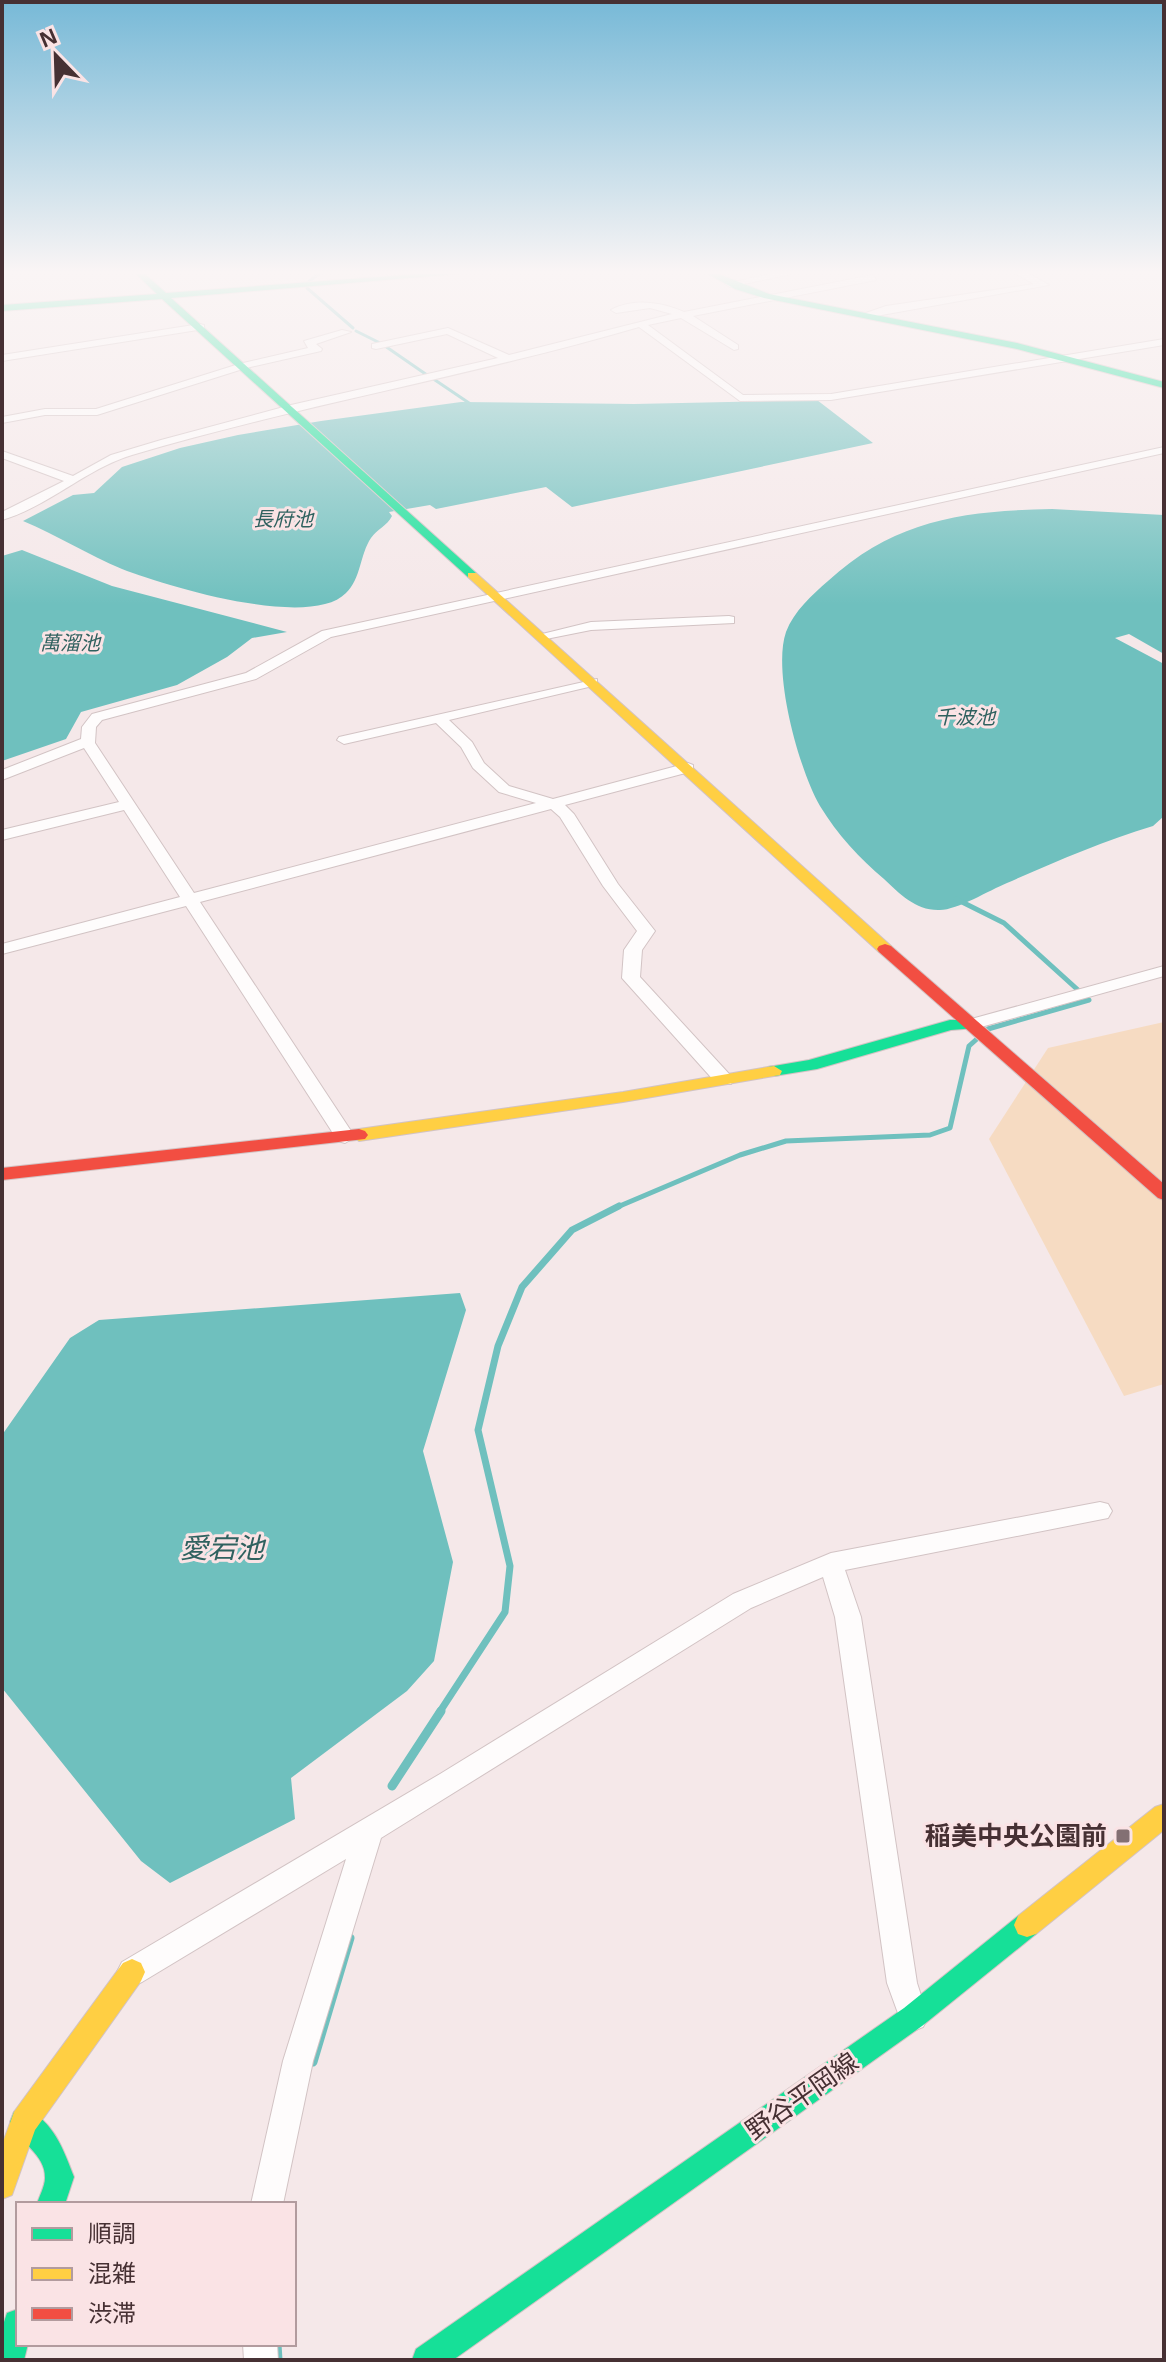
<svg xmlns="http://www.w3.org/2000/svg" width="1166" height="2362" viewBox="0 0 1166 2362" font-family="Arial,'Noto Sans JP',sans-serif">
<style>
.green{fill:#f6dbc2}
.water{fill:#6fc0be}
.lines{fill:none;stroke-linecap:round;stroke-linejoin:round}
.stream-far3{stroke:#6fc0be;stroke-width:3}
.stream-far2{stroke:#6fc0be;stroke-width:5}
.stream-far1{stroke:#6fc0be;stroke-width:7}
.stream{stroke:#6fc0be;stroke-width:9}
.street-casing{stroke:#d2c3c4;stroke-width:2}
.fast-casing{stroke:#d2c3c4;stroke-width:2}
.slow-casing{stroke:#d2c3c4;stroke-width:2}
.jam-casing{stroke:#d2c3c4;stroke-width:2}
.street{fill:#fefcfc;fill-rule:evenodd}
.fast{fill:#16e098;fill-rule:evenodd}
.slow{fill:#ffcf43;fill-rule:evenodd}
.jam{fill:#f24e42;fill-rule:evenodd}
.poi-dot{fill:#837073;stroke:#fae3e5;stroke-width:3}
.labels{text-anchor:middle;stroke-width:6;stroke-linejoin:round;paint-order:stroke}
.far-water-label{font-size:20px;font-style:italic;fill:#2f615f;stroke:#fae3e5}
.near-poi-label{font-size:26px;font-weight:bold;fill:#463033;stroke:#fae3e5;text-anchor:end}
.near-street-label{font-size:26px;fill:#463033;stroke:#fae3e5}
.near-water-label{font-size:28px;font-style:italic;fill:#2f615f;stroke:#fae3e5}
</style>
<rect width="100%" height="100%" fill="#f5e8e9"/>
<path class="green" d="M1164,1022V1384L1124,1396L989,1139L1048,1048Z"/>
<g class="water">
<path d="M817,400L873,443L572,507L546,487L436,509L430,505L389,512L392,516C387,526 377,529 371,538C360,554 361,579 346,593C310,630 166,586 122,569C88,555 57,535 23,521L73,495L94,493L122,467L180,448L238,435L321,421L461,402L634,404Z"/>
<path d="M1052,509L1164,515V654L1129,634L1115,638L1164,664L1163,817L1153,826C1103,841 1055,862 1007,883C990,890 957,910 940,910C916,911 900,894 884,879C860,859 837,834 820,806C799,770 772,672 786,632C794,611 812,595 828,581C896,519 964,511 1052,509Z"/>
<path d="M22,550L112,586L287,632L252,638L227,657L177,685L81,712L66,739L2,761V556Z"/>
<path d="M460,1293L466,1310L423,1451L453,1562L434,1661L407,1691L291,1778L295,1819L170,1883L141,1861L2,1688V1435L70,1338L99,1320Z"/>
</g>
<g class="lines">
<g class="stream-far3">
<path d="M308,282L319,274"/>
<path d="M307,288L353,328"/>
<path d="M356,331L380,343"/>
<path d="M385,346L427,375"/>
<path d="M432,378L472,405"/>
</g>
<g class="stream-far2">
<path d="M956,899L1004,923L1078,990"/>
<path d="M615,1208L740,1155L786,1141L930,1135L950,1128L969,1046L988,1029L1089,1000"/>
</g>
<path class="stream-far1" d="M439,1713L505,1612L510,1566L478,1430L498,1346L522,1287L572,1230L619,1206"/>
<g class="stream">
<path d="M392,1786L441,1711"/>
<path d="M313,2062L350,1938"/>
<path d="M277,2344L278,2360"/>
</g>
<g class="street-casing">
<g id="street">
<path d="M770,274H791L730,287L725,284Z"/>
<path d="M1016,274H1029L1049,285L865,318L860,315L886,306L1034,284Z"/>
<path d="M873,275L876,280L693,316L738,345V349L734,350L681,318L648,325L743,395L831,394L1164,339V345L831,400L740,401L639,327C472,376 300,405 132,455C86,469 49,506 2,520V512L64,481L2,458V451L73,476L111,455L161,440L291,405L498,358L447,334L376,349L372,348V344L448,328L509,355L672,314L650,308L616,313L611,310C633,298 661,302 684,312Z"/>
<path d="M200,324L204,325V329L2,361V355Z"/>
<path d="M342,330L351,332L316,344L322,349L321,351L246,368L97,415H45L2,423V417L45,409H96L239,364L308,348L304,341Z"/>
<path d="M1164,447V453L331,637L256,679L102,720L96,727L95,743L194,893L536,803L499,792L473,768L461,747L436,723L344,744L337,740L339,737L597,679V685L449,720L472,742L484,763L509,786L553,799L688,763L693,765V771L565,805L574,814L618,884L655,931L642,950L640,977L731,1076L733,1080L731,1084H717L622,978L624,950L637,931L603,886L560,817L551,809L200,902L355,1137L345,1143L338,1141L186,906L2,954V944L180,897L124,810L2,840V830L119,802L84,748L2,780V770L81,739L82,727L92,714L246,673L322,631Z"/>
<path d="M729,616L734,617V623L591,630L541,640L534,636L591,622Z"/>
<path d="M1164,966V976L970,1030L961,1025L964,1021Z"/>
<path d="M1100,1502L1108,1504L1112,1511L1108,1518L845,1570L861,1617L917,1983L928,2017L923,2027L913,2031L903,2027L887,1983L835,1617L823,1577L751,1608L381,1838L313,2061L283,2204H251L283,2061L346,1859L142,1982L132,1986L122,1982L117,1972L122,1962L440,1774L733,1594L831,1553Z"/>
<path d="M243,2344H277L278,2360H244Z"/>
</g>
</g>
<g class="fast-casing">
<g id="fast">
<path d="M136,274H145L166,293L418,274H456L171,298L476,573V577H468L162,299L2,311V305L157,294Z"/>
<path d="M708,274H719L769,294L1017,343L1164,382V388L1017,349L764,298L735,289Z"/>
<path d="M950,1020H970L978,1025L976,1028L951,1030L817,1069L774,1076L766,1071L768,1067L809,1060Z"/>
<path d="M1027,1913L1036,1916L1040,1925L1036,1934L922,2026L453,2360H412L416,2349L904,2008L1018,1916Z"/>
<path d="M24,2108C54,2121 63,2149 74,2177L65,2204H37C39,2197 45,2186 45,2178C46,2154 18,2142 10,2122L14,2112Z"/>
<path d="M18,2309V2344H28L24,2360H2V2328L7,2313Z"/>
</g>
</g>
<g class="slow-casing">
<g id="slow">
<path d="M468,573H476L891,946L893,949L891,952H879L468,577Z"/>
<path d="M774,1066L782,1071L780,1075L623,1102L359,1141L350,1135L359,1129L623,1092Z"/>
<path d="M1164,1804V1830L1036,1934L1027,1937L1018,1934L1014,1925L1018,1916L1155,1807Z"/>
<path d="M132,1959L141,1963L145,1972L141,1981L35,2130L12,2195L2,2199V2145L14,2112L123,1963Z"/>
</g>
</g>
<g class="jam-casing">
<g id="jam">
<path d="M885,944L891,946L1164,1184V1200L1158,1198L879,952L877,949L879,946Z"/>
<path d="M359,1129L365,1131L368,1135L365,1139L2,1180V1168Z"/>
</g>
</g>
<use href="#street" class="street"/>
<use href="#fast" class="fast"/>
<use href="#slow" class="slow"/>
<use href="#jam" class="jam"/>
</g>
<linearGradient id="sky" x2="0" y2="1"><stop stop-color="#77b9d7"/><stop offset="0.45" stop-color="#faf5f5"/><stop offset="1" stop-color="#faf5f5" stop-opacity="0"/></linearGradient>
<rect width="1166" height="605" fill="url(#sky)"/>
<rect class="poi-dot" x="1115" y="1828" width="16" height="16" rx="4"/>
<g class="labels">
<g class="far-water-label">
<text x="283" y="526">長府池</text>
<text x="70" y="650">萬溜池</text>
<text x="965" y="724">千波池</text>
</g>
<g class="near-poi-label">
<text x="1107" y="1845">稲美中央公園前</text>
</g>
<g class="near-street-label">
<text transform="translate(802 2096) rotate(-35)" y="9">野谷平岡線</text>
</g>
<g class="near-water-label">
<text x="222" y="1558">愛宕池</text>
</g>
</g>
<rect width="1166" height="2362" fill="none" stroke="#463033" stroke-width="8"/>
<rect x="16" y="2202" width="280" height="144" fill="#fae3e5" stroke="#b29b9e" stroke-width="2"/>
<rect x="32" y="2228" width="40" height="12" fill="#16e098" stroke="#b29b9e" stroke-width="2"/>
<text x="88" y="2242" font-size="24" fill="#463033">順調</text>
<rect x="32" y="2268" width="40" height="12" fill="#ffcf43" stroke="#b29b9e" stroke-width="2"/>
<text x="88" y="2282" font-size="24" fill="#463033">混雑</text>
<rect x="32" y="2308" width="40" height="12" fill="#f24e42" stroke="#b29b9e" stroke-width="2"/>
<text x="88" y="2322" font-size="24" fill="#463033">渋滞</text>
<g transform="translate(56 56) rotate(337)" stroke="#fae3e5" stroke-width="6" paint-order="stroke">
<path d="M0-6L14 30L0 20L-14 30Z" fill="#463033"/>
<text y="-12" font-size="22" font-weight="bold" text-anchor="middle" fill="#463033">N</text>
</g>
</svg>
